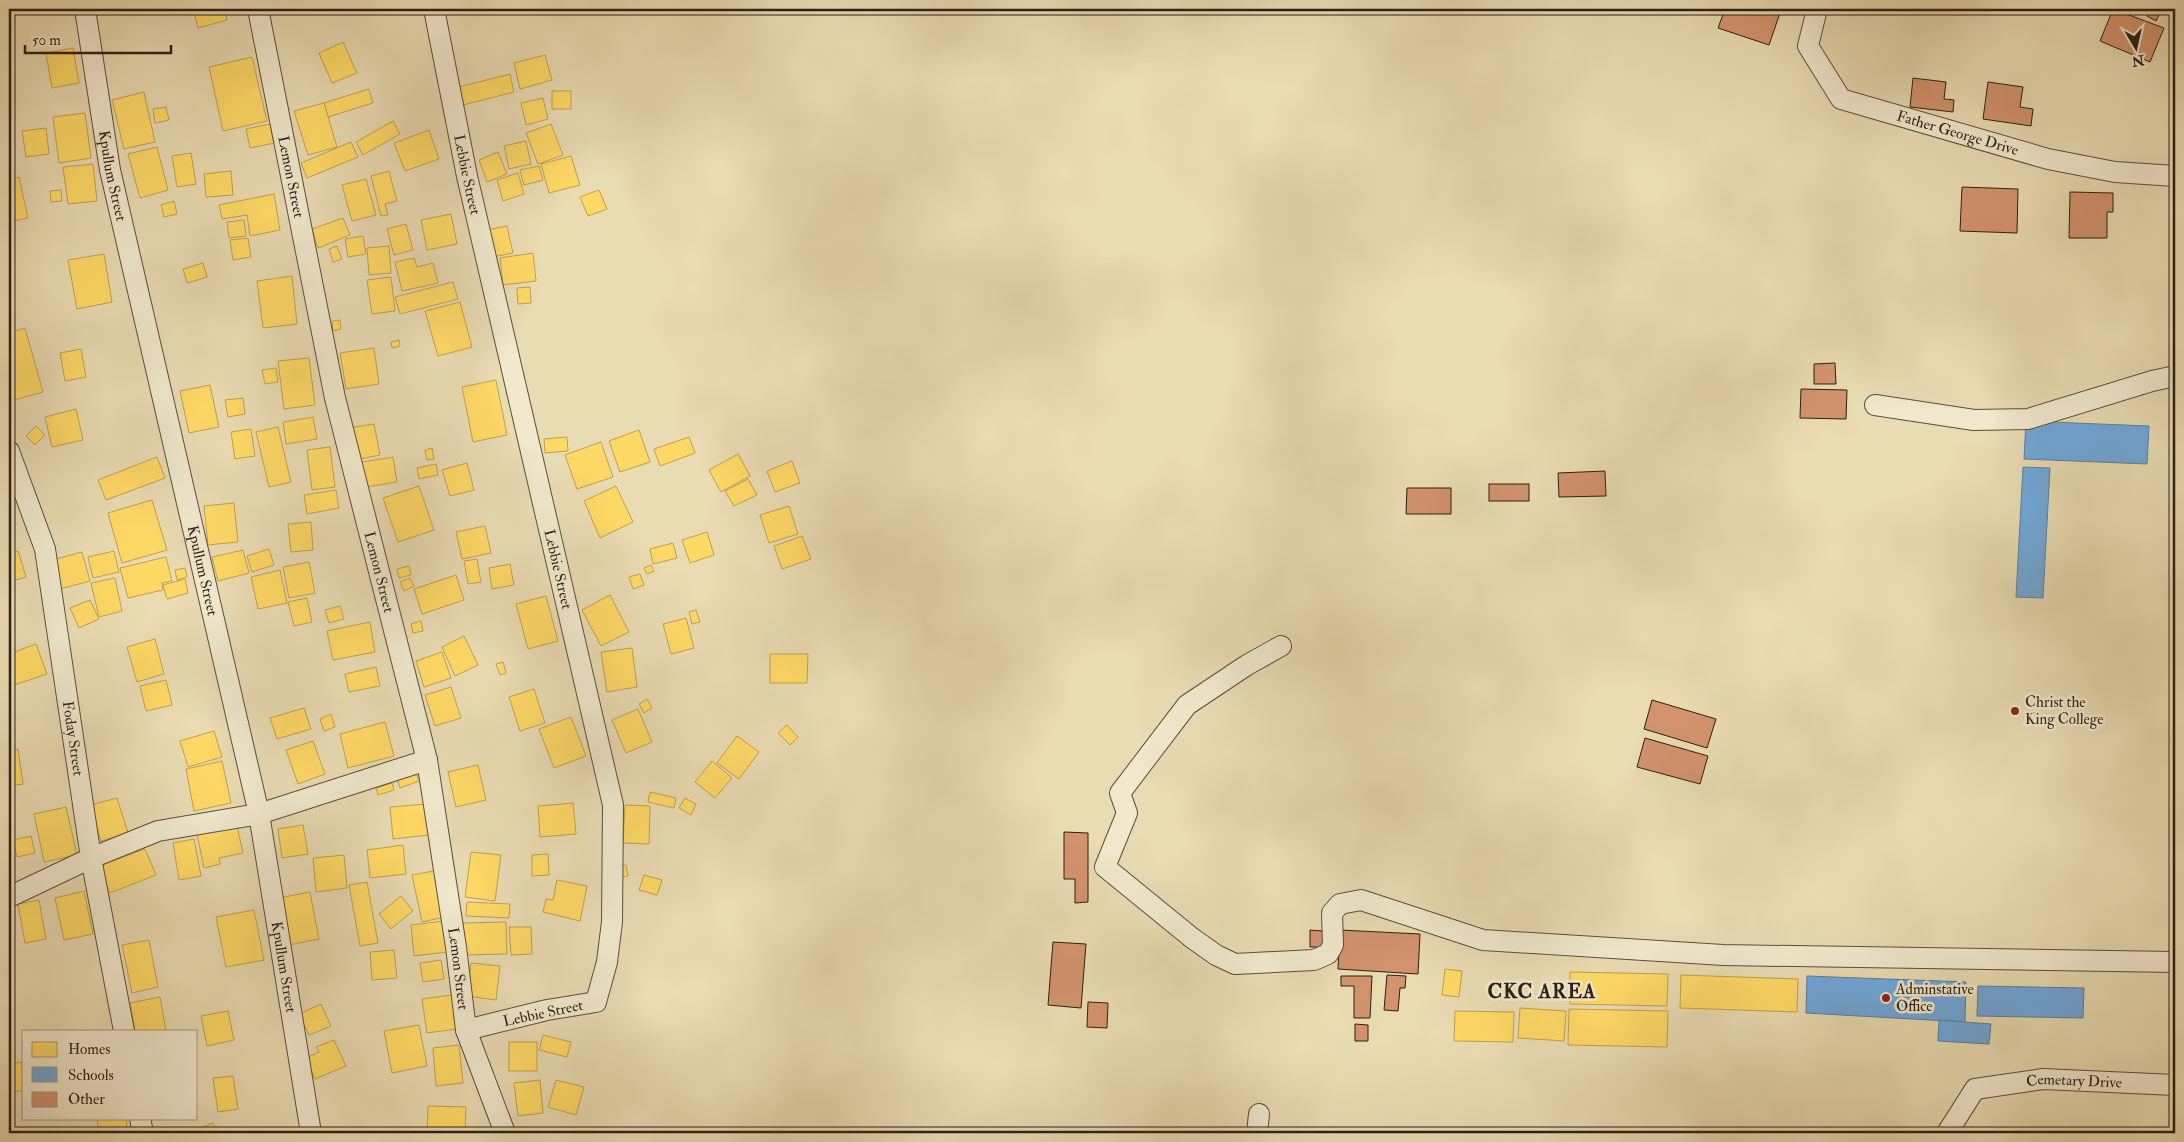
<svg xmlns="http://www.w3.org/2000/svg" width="2184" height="1142" viewBox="0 0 2184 1142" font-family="'IM FELL Double Pica',serif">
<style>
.homes{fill:#ffd966;stroke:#c0a14d}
.schools{fill:#6fa8dc;stroke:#5b7fa0}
.building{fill:#d2936d;stroke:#2d1f14}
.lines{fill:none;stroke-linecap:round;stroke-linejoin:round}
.street-casing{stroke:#5c4e3c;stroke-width:22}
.street{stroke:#f1e8cd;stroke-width:20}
.poi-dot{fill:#8f2418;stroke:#f1e8cd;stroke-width:2}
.labels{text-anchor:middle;stroke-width:5;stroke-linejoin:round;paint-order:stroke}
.street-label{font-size:15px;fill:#2d1f14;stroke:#f1e8cd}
.poi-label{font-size:15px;fill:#2d1f14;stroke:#f1e8cd;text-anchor:start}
.district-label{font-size:20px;font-weight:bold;letter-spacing:1px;fill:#2d1f14;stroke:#f1e8cd}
</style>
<rect width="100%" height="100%" fill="#e9dbb2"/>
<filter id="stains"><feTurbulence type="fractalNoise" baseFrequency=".004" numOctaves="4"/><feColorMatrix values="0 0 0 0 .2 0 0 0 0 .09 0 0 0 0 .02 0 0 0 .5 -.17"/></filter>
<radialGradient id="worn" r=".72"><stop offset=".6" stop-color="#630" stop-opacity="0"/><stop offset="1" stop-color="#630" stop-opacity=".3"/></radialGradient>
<g class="homes">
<path d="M193,9H225L227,20L198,28Z"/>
<path d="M343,42L357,73L332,83L319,53Z"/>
<path d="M73,48L79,83L52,88L46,53Z"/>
<path d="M545,55L552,80L520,89L514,63Z"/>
<path d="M252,57L267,121L223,131L209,67Z"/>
<path d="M510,74L514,92L463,105L459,87Z"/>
<path d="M369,89L373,103L328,117L324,103Z"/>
<rect x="552" y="91" width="19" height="18"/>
<path d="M144,92L155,142L124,149L112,100Z"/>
<path d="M543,98L548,119L526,125L521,103Z"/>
<path d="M324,103L337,147L308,155L294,111Z"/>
<path d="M166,107L169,120L155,123L153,109Z"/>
<path d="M85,113L91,158L59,163L53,117Z"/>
<path d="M393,121L400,134L363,155L356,142Z"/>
<path d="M270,124L274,143L250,148L246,129Z"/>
<path d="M551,124L563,155L538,164L526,133Z"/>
<path d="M46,128L49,154L26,157L22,131Z"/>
<path d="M429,130L439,159L405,171L394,143Z"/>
<path d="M526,141L531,164L509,169L504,146Z"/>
<path d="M351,142L358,157L307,178L301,163Z"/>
<path d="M157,147L168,190L140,198L128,154Z"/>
<path d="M498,152L507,174L487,182L479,160Z"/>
<path d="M191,153L196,184L177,187L172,156Z"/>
<path d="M571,156L580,185L549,193L541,164Z"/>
<path d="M93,164L97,201L68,204L63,167Z"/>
<path d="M539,166L543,180L524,185L520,170Z"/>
<path d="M231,171L233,195L206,197L204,174Z"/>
<path d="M389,171L397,201L385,204L388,215L381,216L371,176Z"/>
<path d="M518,173L524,194L503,201L497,180Z"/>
<path d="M19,177L28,218L9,222V179Z"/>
<path d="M366,179L376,215L352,221L342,185Z"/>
<path d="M61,190L62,201L51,202L50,191Z"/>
<path d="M599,190L607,209L588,216L580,197Z"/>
<path d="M274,194L280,230L250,236L247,215L222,219L219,205Z"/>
<path d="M174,201L177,214L164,217L161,205Z"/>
<path d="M451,214L457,244L427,250L421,220Z"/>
<path d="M343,218L350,235L318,248L312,229Z"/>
<path d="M244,220L246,236L229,238L227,222Z"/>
<path d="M406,224L413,250L394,255L387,229Z"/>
<path d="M507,226L513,253L492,257L487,230Z"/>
<path d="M363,236L366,254L348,257L345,239Z"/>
<path d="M248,238L251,257L233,260L230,240Z"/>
<path d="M337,246L342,259L333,262L329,249Z"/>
<path d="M389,246L391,273L369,275L367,248Z"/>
<path d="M533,253L536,281L503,285L500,258Z"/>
<path d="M104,254L112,302L77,309L68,260Z"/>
<path d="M414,258L417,267L433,263L438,283L402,291L395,262Z"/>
<path d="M203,263L207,277L187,283L183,269Z"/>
<path d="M292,276L297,324L263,328L257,281Z"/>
<path d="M391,277L395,311L372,314L367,280Z"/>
<path d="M453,282L458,299L400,314L395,297Z"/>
<path d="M530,287L531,303L518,304L517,288Z"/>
<path d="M460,302L472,347L438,356L425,311Z"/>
<path d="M340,320L341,329L333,331L332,321Z"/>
<path d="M25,328L43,392L14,400L9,381V333Z"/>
<path d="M399,340L400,346L392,348L391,342Z"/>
<path d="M374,348L379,384L346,389L340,353Z"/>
<path d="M81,349L86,377L65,381L60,353Z"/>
<path d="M309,358L315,405L284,409L278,361Z"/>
<path d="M276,368L278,382L265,384L262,370Z"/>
<path d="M496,380L507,435L473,442L462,387Z"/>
<path d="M210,385L219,427L189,433L180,391Z"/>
<path d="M243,398L245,414L228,417L225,400Z"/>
<path d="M76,409L83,440L52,447L45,417Z"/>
<path d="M313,417L317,439L286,444L283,422Z"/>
<path d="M374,424L380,455L355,460L349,428Z"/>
<path d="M36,426L45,435L35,445L26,436Z"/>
<path d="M278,427L291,482L269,487L256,432Z"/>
<path d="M251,429L255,456L235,459L231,432Z"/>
<path d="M639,430L650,462L620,472L609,441Z"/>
<path d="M567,437L568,451L545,453L544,439Z"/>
<path d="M689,437L695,453L660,466L654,449Z"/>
<path d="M601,442L613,477L577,489L565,455Z"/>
<path d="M330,447L335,487L312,490L307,450Z"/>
<path d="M432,448L434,459L427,460L425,450Z"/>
<path d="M738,454L750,476L721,492L709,470Z"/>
<path d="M157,457L165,478L106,500L98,480Z"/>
<path d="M393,457L397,482L361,488L356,463Z"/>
<path d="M792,461L800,483L775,492L767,471Z"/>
<path d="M467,463L474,490L450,496L442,470Z"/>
<path d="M436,464L438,475L419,479L417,468Z"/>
<path d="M748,479L757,495L734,506L725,491Z"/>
<path d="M419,486L434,530L398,542L383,498Z"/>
<path d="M616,486L633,522L600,538L584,501Z"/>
<path d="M336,490L339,508L307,514L304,495Z"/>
<path d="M152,500L167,550L122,563L108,513Z"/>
<path d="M234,503L238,542L208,545L204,506Z"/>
<path d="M789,506L798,534L769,543L760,515Z"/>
<path d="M311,522L313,550L291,552L288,524Z"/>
<path d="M485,526L491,553L462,559L456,532Z"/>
<path d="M707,532L714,555L690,563L682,540Z"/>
<path d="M802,536L811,559L782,569L774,546Z"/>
<path d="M673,543L677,558L653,564L650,549Z"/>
<path d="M269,549L274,565L252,572L247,556Z"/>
<path d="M243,550L249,573L218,581L212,557Z"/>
<path d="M18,551L26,577L9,582V554Z"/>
<path d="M114,551L119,572L93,578L88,557Z"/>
<path d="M82,552L90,581L60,589L52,560Z"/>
<path d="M166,557L172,581L162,583L163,590L128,598L120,568Z"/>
<path d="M477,559L481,582L468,584L464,561Z"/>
<path d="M309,562L315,593L289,598L283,567Z"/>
<path d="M510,564L514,585L492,589L489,568Z"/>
<path d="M651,565L654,571L647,574L644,568Z"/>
<path d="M409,566L411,575L399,578L397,569Z"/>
<path d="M185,568L187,577L177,580L175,570Z"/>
<path d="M280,570L287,603L258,609L251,577Z"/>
<path d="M640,574L644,585L633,589L629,577Z"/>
<path d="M456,575L464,600L422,614L414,589Z"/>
<path d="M115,578L122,611L99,617L91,583Z"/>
<path d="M410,578L414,586L404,591L400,582Z"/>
<path d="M185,579L188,593L167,599L163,585Z"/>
<path d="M610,595L629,632L601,646L582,610Z"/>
<path d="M546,596L558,641L528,649L516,604Z"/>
<path d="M307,598L312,622L294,626L288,602Z"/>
<path d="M90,600L99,619L79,628L70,608Z"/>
<path d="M340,606L344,619L329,623L325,610Z"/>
<path d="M696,610L700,622L692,624L689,612Z"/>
<path d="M686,618L694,648L671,654L663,624Z"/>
<path d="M421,621L423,631L413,633L411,624Z"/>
<path d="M370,622L375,652L333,660L327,631Z"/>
<path d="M464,636L478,665L455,676L442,647Z"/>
<path d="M155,639L164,674L137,682L127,647Z"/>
<path d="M36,644L47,674L14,685L9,670V654Z"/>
<path d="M632,648L637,687L607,692L601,652Z"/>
<path d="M442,652L451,678L424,687L416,661Z"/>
<path d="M770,654H808L807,683H770Z"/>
<path d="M503,662L506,673L500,675L496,664Z"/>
<path d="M376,667L380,686L349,692L345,674Z"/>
<path d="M166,680L172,705L146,711L140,686Z"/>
<path d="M451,687L461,718L435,726L425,695Z"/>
<path d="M534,689L545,723L520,731L509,697Z"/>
<path d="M647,699L652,708L644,713L639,704Z"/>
<path d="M304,708L311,729L277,739L270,718Z"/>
<path d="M638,709L652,742L626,753L612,720Z"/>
<path d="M331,714L335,727L324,731L320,719Z"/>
<path d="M571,717L586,756L554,768L539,729Z"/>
<path d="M385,722L394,756L348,768L340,734Z"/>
<path d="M787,725L798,737L790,745L778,733Z"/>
<path d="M214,731L222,757L188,767L180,741Z"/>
<path d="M737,736L759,752L739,779L717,763Z"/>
<path d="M313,741L325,774L298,784L286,750Z"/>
<path d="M18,749L23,784L9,786V751Z"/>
<path d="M222,761L231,803L194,811L186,769Z"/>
<path d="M712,761L732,778L715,798L695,782Z"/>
<path d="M478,765L486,800L456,807L448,772Z"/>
<path d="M414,768L419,781L400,788L396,775Z"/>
<path d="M392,783L394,790L378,795L376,788Z"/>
<path d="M650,792L676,798L674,808L648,802Z"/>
<path d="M117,798L128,833L101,841L90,805Z"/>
<path d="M685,798L696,804L691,815L679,808Z"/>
<path d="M573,803L576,834L540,837L538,806Z"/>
<path d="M426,804L429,835L393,839L390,807Z"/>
<path d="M625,805L650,806L649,844L623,843Z"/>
<path d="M66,807L77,855L44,862L34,814Z"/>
<path d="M303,825L308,854L282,858L278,829Z"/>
<path d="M237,826L243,853L219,858L220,864L204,868L197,834Z"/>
<path d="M31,836L35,853L17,857L13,840Z"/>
<path d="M194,839L201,876L179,880L173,843Z"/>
<path d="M403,845L406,874L370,878L367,850Z"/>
<path d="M145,849L156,875L110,893L99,866Z"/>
<path d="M471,852L501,855L495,901L465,897Z"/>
<path d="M548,854L549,875L532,876V855Z"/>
<path d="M344,855L347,888L316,892L313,858Z"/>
<path d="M626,865L628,876L621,877L619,866Z"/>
<path d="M439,870L449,916L422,922L412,875Z"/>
<path d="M644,875L662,880L657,895L639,890Z"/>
<path d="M557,880L587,886L580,921L543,912L546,899L553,900Z"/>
<path d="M367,882L378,943L360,946L349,885Z"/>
<path d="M84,891L93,934L64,940L55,898Z"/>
<path d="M310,892L319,939L289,945L279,898Z"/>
<path d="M401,896L413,911L391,929L379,914Z"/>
<path d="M39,900L46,939L25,943L18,904Z"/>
<path d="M467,902L510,904L509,918L466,916Z"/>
<path d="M254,910L264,960L226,967L216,917Z"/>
<path d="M444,921L447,952L414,956L411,925Z"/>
<path d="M506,922L507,954L464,955L463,923Z"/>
<path d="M509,927H531L532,954L511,955Z"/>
<path d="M149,940L158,987L132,993L122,945Z"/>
<path d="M394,950L397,978L372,980L370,952Z"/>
<path d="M441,960L444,979L423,982L420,963Z"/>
<path d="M471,963L500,966L496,1000L467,996Z"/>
<path d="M1445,969L1462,971L1459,997L1442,995Z"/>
<path d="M1570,972L1668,974L1667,1006L1570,1004Z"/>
<path d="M1681,975L1798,979L1797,1012L1680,1008Z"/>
<path d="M452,995L457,1029L427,1033L422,999Z"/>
<path d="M160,997L166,1031H135L130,1003Z"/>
<path d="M321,1004L331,1026L309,1035L299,1014Z"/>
<path d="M1520,1008L1566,1011L1564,1041L1518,1038Z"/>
<path d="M1569,1009L1668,1011L1667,1047L1568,1045Z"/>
<path d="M228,1011L234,1040L207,1046L201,1016Z"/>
<path d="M1455,1011L1514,1012L1513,1042L1454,1041Z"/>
<path d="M419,1025L427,1066L392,1073L384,1031Z"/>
<path d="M543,1035L571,1042L567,1057L539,1050Z"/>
<path d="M334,1040L346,1066L315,1079L306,1058L319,1052L316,1047Z"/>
<rect x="509" y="1042" width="28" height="29"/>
<path d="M459,1045L463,1083L436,1086L433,1048Z"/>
<path d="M21,1062L24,1074V1090L9,1093V1065Z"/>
<path d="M233,1076L238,1109L218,1112L213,1078Z"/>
<path d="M540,1080L543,1113L518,1116L514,1083Z"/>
<path d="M556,1080L584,1087L576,1115L548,1107Z"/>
<path d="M428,1106L466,1107L465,1133H427Z"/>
<path d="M97,1118H126L128,1133H99Z"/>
<path d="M213,1123L217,1133H188Z"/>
</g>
<g class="schools">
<path d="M2026,421L2149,426L2147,464L2024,459Z"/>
<path d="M2023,467L2050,468L2043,598L2016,597Z"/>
<path d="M1807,976L1966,982L1965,1022L1806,1013Z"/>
<path d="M1978,986L2084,988L2083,1018L1977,1016Z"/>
<path d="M1939,1020L1991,1024L1989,1044L1938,1041Z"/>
</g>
<g class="building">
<path d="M1725,9H1768L1780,13L1769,45L1718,28Z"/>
<path d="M2113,9L2164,28L2150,62L2100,41Z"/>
<path d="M2151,9H2162L2156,21L2147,16Z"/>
<path d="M1913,78L1946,82L1944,99L1954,100L1953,112L1910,107Z"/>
<path d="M1988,82L2023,87L2020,107L2033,109L2031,126L1983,119Z"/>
<path d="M1962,187L2018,189L2017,233L1960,231Z"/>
<path d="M2070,192L2113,193V212H2107V238H2069Z"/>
<path d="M1835,363L1836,384H1814V364Z"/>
<path d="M1801,389L1847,390L1846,419L1800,418Z"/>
<path d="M1605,471L1606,496L1559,497L1558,473Z"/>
<rect x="1489" y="484" width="40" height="17"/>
<path d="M1407,488H1451V514H1406Z"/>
<path d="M1652,700L1716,719L1707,748L1644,729Z"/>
<path d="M1645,738L1708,756L1700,784L1637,767Z"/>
<path d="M1064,832L1088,833V902L1075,903V879H1064Z"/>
<path d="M1310,930L1323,931V947H1310Z"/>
<path d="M1340,930L1420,934L1418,974L1338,969Z"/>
<path d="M1053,942L1086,944L1081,1008L1048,1005Z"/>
<path d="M1387,975L1406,976L1405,988H1400L1398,1011L1384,1010Z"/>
<path d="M1341,976H1372L1370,1018H1354V986H1341Z"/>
<path d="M1088,1002L1108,1003L1107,1028L1087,1027Z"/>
<path d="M1355,1024L1368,1025V1041H1355Z"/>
</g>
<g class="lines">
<g class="street-casing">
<g id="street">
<path id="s1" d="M85,9L110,170L259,814L311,1133"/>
<path id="s2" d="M258,9L335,398L427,760L456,947L466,1030L505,1133"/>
<path id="s3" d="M434,9L467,176L613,805L612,922L607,962L596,1002L547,1010L466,1030"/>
<path id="s4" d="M1817,9L1808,46L1841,99L2048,159L2115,172L2175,176"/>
<path d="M1875,405L1974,420L2028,419L2152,381L2175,376"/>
<path id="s5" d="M9,451L45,549L91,858L124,1031"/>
<path d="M1281,646L1247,665L1187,705L1120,793L1127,813L1105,867L1192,938L1216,955L1235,964L1314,960L1328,954L1333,945L1332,913L1340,904L1361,900L1483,940L1723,955L2175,962"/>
<path d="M9,897L91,858L158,831L259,814L427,760"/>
<path d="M140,1118L143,1133"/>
<path d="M1257,1133L1259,1114"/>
<path id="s6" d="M1947,1133L1975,1089L2043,1079L2175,1085"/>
</g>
</g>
<use href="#street" class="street"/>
</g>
<g class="poi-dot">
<circle cx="2015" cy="711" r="5"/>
<circle cx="1886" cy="998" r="5"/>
</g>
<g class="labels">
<g class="street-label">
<text dy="5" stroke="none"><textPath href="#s4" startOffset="222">Father George Drive</textPath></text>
<text dy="5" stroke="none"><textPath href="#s3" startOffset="169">Lebbie Street</textPath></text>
<text dy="5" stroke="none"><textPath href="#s1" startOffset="169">Kpullum Street</textPath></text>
<text dy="5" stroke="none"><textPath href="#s2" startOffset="171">Lemon Street</textPath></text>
<text dy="5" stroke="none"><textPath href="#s3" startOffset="574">Lebbie Street</textPath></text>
<text dy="5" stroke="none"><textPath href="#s1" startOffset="574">Kpullum Street</textPath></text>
<text dy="5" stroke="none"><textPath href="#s2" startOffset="576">Lemon Street</textPath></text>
<text dy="5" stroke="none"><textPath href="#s5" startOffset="296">Foday Street</textPath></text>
<text dy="5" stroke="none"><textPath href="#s1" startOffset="979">Kpullum Street</textPath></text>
<text dy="5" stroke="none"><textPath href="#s2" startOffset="981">Lemon Street</textPath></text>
<text transform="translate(543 1013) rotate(-12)" y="5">Lebbie Street</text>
<text dy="5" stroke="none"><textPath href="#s6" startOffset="152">Cemetary Drive</textPath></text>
</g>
<g class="poi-label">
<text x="2025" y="707">Christ the<tspan x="2025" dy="17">King College</tspan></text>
<text x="1896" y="994">Adminstative<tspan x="1896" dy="17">Office</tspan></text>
</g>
<g class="district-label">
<text x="1542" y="998">CKC AREA</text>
</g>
</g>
<rect width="2184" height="1142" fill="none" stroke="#e9dbb2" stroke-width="30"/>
<rect x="10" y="10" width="2164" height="1122" fill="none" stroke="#2d1f14" stroke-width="2.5"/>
<rect x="15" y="15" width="2154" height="1112" fill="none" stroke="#2d1f14"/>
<rect x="22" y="1030" width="175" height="90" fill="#f1e8cd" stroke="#a39883"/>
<rect x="32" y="1042" width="25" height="15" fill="#ffd966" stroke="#a39883"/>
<text x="68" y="1054" font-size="15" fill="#2d1f14">Homes</text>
<rect x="32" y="1067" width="25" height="15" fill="#6fa8dc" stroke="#a39883"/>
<text x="68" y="1080" font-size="15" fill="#2d1f14">Schools</text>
<rect x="32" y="1092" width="25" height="15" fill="#d2936d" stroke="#a39883"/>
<text x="68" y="1104" font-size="15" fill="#2d1f14">Other</text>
<g transform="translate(2136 48) rotate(171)" stroke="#f1e8cd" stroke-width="4" paint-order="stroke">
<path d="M0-4L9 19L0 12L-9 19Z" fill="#2d1f14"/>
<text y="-8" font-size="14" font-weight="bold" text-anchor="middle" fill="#2d1f14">N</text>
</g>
<path d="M25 45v8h146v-8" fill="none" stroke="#2d1f14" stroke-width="2.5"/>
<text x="32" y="45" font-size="15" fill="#2d1f14" stroke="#f1e8cd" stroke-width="4" paint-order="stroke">50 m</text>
<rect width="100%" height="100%" filter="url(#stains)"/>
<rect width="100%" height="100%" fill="url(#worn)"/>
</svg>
